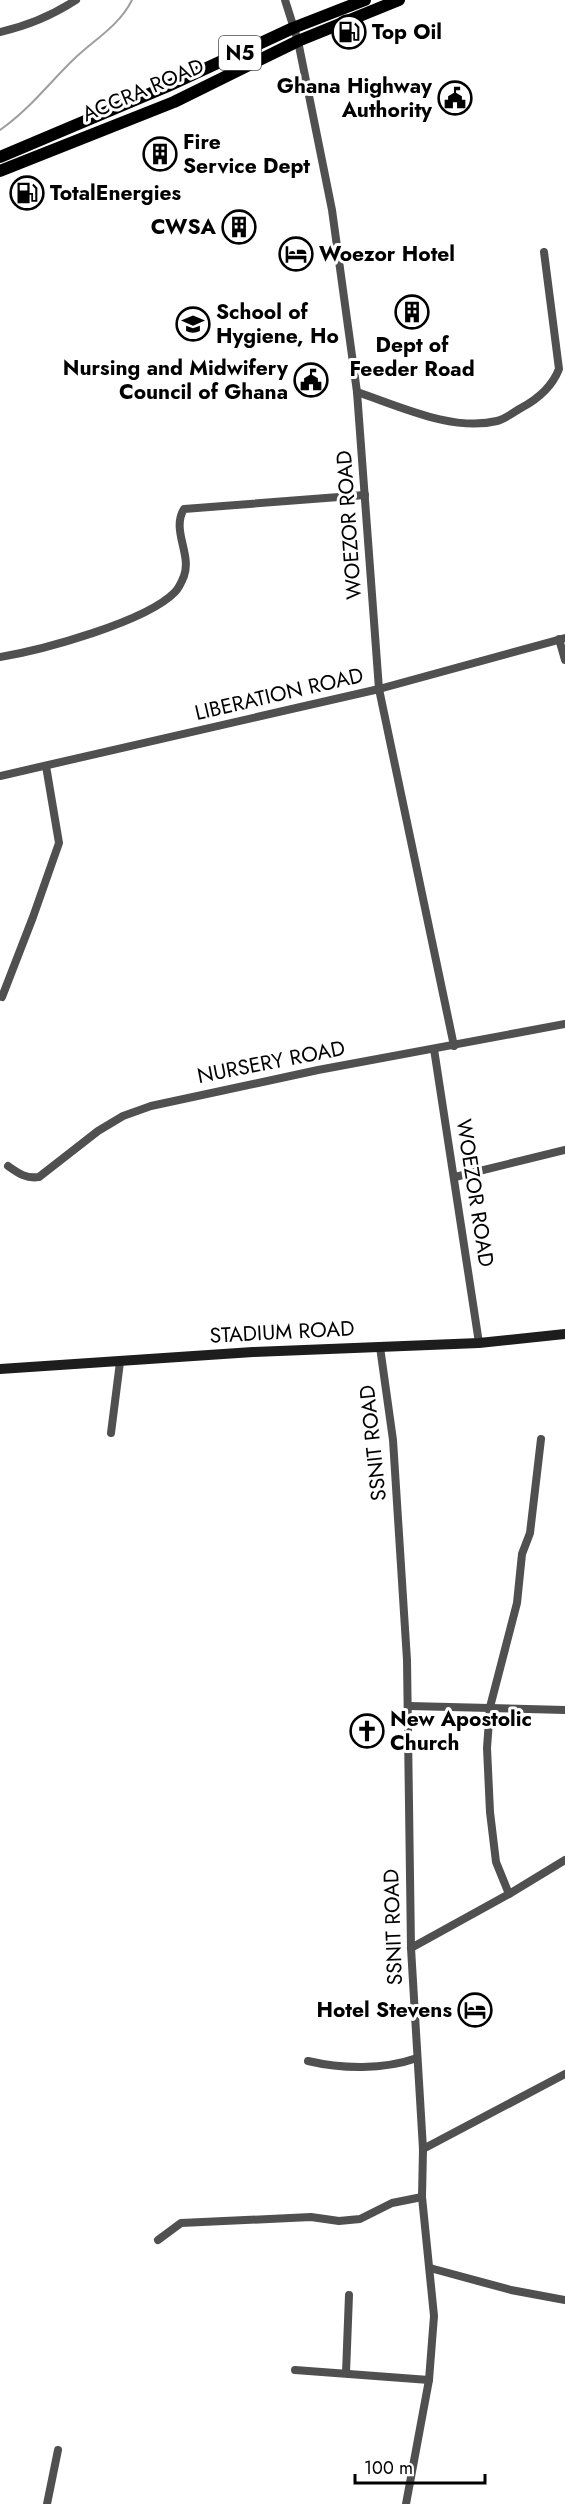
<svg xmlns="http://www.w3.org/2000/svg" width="565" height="2504" viewBox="0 0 565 2504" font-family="Jost,sans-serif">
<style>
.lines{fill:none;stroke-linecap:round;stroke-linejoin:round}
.stream{stroke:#9e9e9e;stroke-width:2}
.minor{stroke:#505050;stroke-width:8}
.secondary{stroke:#1d1d1d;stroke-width:10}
.primary{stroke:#000;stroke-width:12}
.labels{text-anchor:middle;stroke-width:6;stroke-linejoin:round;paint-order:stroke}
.shield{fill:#fff;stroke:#4c4c4c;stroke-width:1.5}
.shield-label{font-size:20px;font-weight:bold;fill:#000}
.poi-label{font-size:21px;font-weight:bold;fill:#000;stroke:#fff;text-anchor:start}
.street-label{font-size:21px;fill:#000;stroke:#fff}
</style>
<rect width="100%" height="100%" fill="#fff"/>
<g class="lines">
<path class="stream" d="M0,130C29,110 49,83 74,59C95,39 119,26 132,0"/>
<g class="minor">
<path d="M285,0L298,41L332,210L357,392L379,689L454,1046"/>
<path d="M0,32C27,26 53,15 76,0"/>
<path d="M357,392C399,406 453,432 497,421C505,419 514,412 521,408C538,399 552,387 559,369L544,252"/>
<path d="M559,639L565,660"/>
<path d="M0,657C42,650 146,622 175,592C178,589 182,581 184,576C192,554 171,530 184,509L365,495"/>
<path d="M0,776L379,689L565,638"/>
<path d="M2,997L33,917L59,843L46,766"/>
<path d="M434,1049L479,1343"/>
<path d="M8,1166C18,1173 26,1179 39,1177L98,1131L123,1116L151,1106L318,1070L565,1024"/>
<path d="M455,1177L565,1150"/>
<path d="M380,1347L393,1440L407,1660L411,1948L423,2149L422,2197L434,2316L429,2380L406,2504"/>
<path d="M111,1433L120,1362"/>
<path d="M409,1706L565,1710"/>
<path d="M509,1894L496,1862L490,1812L487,1748L490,1707L517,1603L522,1554L530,1533L541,1439"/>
<path d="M411,1948L509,1894L565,1860"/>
<path d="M308,2061C342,2069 383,2070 417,2058"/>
<path d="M423,2149L565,2074"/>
<path d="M158,2240L181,2223L311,2217L339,2221L360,2219L392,2203L422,2197"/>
<path d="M430,2268L511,2290L565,2300"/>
<path d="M295,2370L429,2380"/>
<path d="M346,2373L349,2295"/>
<path d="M47,2504L58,2450"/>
</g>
<path class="secondary" d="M0,1369L253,1352L479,1343L565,1334"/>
<g class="primary">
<path d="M0,157L168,86L293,28L365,0"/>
<path d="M0,171L174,102L298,41L399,0"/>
</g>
</g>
<defs>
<g id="fuel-ring" transform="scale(1.725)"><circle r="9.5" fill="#fff" stroke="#000" stroke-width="1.5"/><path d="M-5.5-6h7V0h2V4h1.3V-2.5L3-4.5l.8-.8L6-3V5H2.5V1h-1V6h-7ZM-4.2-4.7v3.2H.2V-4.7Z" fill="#000"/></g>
<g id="civic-ring" transform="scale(1.725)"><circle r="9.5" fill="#fff" stroke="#000" stroke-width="1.5"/><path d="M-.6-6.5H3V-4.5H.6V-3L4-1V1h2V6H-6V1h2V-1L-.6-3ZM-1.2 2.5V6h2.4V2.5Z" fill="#000"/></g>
<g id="building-ring" transform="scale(1.725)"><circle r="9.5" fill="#fff" stroke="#000" stroke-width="1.5"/><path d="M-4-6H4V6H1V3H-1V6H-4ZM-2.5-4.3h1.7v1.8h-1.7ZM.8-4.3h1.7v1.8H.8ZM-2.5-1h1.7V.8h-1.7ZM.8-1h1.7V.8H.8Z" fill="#000"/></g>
<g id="hotel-ring" transform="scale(1.725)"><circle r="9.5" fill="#fff" stroke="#000" stroke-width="1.5"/><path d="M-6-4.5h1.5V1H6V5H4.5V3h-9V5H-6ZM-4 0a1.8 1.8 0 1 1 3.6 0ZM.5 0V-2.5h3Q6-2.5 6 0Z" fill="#000"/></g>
<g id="school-ring" transform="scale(1.725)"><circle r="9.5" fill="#fff" stroke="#000" stroke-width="1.5"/><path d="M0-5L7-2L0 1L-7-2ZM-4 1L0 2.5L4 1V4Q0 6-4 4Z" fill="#000"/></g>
<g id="church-ring" transform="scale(1.725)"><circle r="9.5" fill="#fff" stroke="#000" stroke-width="1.5"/><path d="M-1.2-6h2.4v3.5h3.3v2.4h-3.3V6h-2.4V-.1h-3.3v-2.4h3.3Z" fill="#000"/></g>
</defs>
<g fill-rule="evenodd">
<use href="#fuel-ring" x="349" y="32"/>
<use href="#civic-ring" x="455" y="98"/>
<use href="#building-ring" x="160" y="154"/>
<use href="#fuel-ring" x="27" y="193"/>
<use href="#building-ring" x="239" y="227"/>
<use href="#hotel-ring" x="296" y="254"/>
<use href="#building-ring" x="412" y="312"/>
<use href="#school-ring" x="193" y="324"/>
<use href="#civic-ring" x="311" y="380"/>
<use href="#church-ring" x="367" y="1731"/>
<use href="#hotel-ring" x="475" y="2010"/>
</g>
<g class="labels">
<rect class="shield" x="219" y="36" width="42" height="34" rx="4.5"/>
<g class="shield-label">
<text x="240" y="60">N5</text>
</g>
<g class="poi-label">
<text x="372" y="39">Top Oil</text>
<text x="432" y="93" text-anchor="end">Ghana Highway<tspan x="432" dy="24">Authority</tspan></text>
<text x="183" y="149">Fire<tspan x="183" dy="24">Service Dept</tspan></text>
<text x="50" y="200">TotalEnergies</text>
<text x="216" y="234" text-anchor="end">CWSA</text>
<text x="319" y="261">Woezor Hotel</text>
<text x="216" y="319">School of<tspan x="216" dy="24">Hygiene, Ho</tspan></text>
<text x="412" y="352" text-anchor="middle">Dept of<tspan x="412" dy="24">Feeder Road</tspan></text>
<text x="288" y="375" text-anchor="end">Nursing and Midwifery<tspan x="288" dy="24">Council of Ghana</tspan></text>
<text x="390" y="1726">New Apostolic<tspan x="390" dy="24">Church</tspan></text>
<text x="452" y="2017" text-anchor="end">Hotel Stevens</text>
</g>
<g class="street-label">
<text transform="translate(143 90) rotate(-23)" y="7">ACCRA ROAD</text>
<text transform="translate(349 525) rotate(-94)" y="7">WOEZOR ROAD</text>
<text transform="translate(279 694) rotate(-13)" y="7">LIBERATION ROAD</text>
<text transform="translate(271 1062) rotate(-11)" y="7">NURSERY ROAD</text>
<text transform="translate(475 1193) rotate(81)" y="7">WOEZOR ROAD</text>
<text transform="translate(282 1332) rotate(-3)" y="7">STADIUM ROAD</text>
<text transform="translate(373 1443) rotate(-96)" y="7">SSNIT ROAD</text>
<text transform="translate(393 1927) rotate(-92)" y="7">SSNIT ROAD</text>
</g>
</g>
<path d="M355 2474v9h130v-9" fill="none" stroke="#000000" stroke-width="3"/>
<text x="364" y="2474" font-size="18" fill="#000000" stroke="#ffffff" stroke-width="4.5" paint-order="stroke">100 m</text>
</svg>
